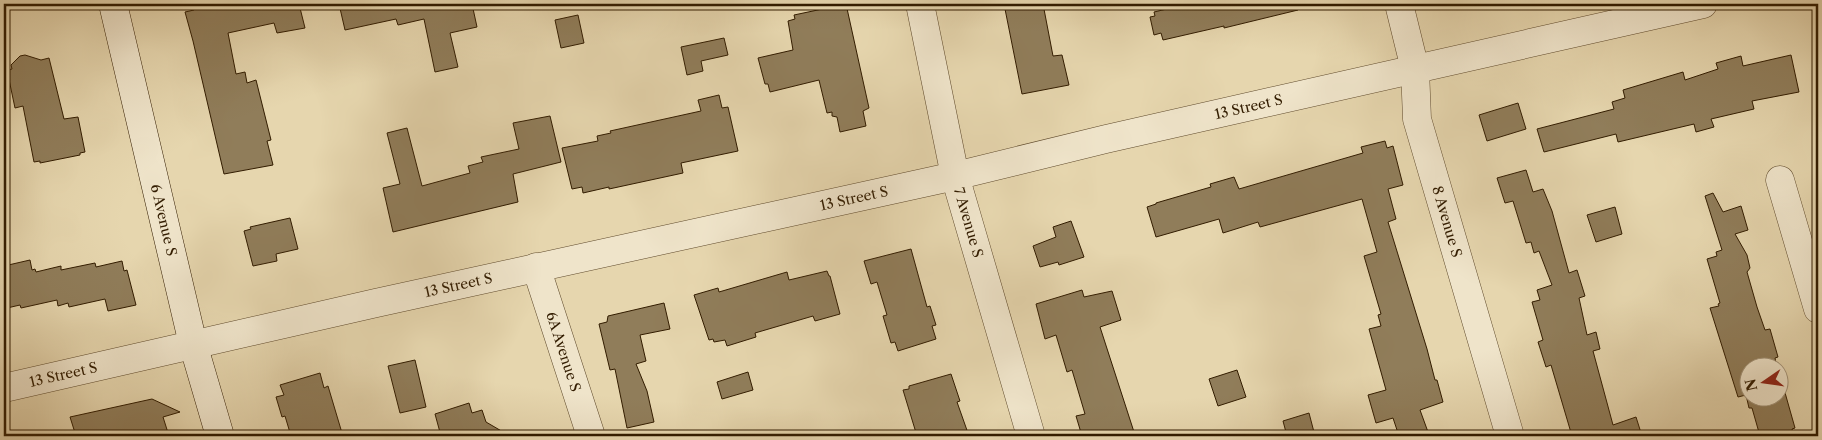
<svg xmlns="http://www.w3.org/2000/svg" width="1822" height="440" viewBox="0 0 1822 440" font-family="'Libre Caslon Text',serif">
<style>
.building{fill:#907d5a;stroke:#321c00}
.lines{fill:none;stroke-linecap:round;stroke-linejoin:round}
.minor-casing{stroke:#5f4a2c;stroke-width:29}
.tertiary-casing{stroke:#5f4a2c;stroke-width:29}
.secondary-casing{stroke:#321c00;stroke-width:29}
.minor{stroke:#efe4ca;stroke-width:28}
.tertiary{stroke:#efe4ca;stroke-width:28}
.secondary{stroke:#efe4ca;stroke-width:28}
.labels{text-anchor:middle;stroke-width:5;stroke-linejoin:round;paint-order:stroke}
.street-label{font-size:14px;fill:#321c00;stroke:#efe4ca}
</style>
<rect width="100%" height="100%" fill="#e6d6ae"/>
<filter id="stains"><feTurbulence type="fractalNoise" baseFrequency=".004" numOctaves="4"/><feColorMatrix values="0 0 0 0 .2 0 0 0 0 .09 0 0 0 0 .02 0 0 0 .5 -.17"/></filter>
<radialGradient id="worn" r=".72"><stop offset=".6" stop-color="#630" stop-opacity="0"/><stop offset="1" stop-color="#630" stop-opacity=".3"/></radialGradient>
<g class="building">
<path d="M218,4H299L305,28L277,33L274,23L228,33L236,74L245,72L247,83L256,80L271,140L267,141L273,165L224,174L193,41L185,12L194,10V8Z"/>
<path d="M339,4H472L477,27L450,33L458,67L435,72L424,19L398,25L396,19L345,30Z"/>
<path d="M846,4L869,108L863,111L866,126L840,132L837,117L832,116V112L827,113L819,80L770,92L768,84H765L758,58L793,50L788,21L795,19L794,15Z"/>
<path d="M1004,4H1043L1053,56L1062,55L1069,85L1022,94Z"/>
<path d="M1188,4H1297L1298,10L1224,28V26L1163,40L1161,33L1154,35L1150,17L1155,16L1154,12Z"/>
<path d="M578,15L584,43L561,48L555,20Z"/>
<path d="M724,38L728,55L701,61L703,71L687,75L681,47Z"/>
<path d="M25,55L41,60L49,58L64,119L78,117L85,152L80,153V155L40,163V161L34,162L23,106L15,108L7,70L12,69L11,65L20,56Z"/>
<path d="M1791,55L1799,92L1752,101L1754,109L1711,119L1714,127L1696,132L1694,124L1618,142L1616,134L1544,152L1537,129L1614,109L1612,102L1625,98L1623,90L1683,72L1685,80L1718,69L1716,63L1741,56L1743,66Z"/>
<path d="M719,95L722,108L728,107L738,151L681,163L683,173L609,189V187L583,193L582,187L572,189L562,148L598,141L597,136L611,133L610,131L701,111L698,100Z"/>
<path d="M1518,103L1526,129L1487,141L1479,115Z"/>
<path d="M550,116L561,162L513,174L518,202L393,232L383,188L400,184L387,133L407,128L422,186L470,173L468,166L483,162L481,157L519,149L513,123Z"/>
<path d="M1385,141L1387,148L1393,146L1403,185L1388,189L1396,219L1388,222L1427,349L1435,380H1437L1443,402L1420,410L1428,432L1414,436H1399L1393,418L1376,423L1368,395L1386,390L1369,329L1381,326L1378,315L1381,314L1364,256L1377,252L1362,199L1260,227L1258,222L1223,233L1219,219L1156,237L1147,207L1156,204V203L1211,187L1210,184L1234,177L1239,189L1363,153L1361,147Z"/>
<path d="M1526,170L1533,192L1543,189L1552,211L1569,273L1577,270L1585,296L1579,298L1587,335L1596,332L1600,349L1593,351L1613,425L1636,417L1642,436H1572L1551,365L1546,367L1538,342L1543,340L1532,302L1540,300L1537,290L1552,285L1539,251L1534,253L1531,242L1526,243L1513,201L1505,203L1497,178Z"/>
<path d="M1713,193L1723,212L1741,206L1748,230L1735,234L1747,255L1750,268L1747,272L1757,307L1765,330L1770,329L1778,357L1775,358L1777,368H1750V398H1780V375L1795,428L1792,429L1794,436H1760L1752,408H1749L1746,395L1738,397L1710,308L1719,306L1718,304L1720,303L1707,259L1717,256L1716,252L1722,250L1705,196Z"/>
<path d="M1615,207L1622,234L1596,242L1587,215Z"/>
<path d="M290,218L298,249L276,254L277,261L253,266L244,231L251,229L250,227Z"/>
<path d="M1071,221L1084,257L1059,265L1058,262L1040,267L1033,246L1056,237L1053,227Z"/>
<path d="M911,249L927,307L930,306L936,325L932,326L936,339L898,351L895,342L891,343L883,316L887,315L877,282L871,284L864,261Z"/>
<path d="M30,260L32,270L35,269L36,272L61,266V270L95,263L96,267L122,261L124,271L127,270L136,305L108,311L105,299L69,307L68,303L58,306L57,300L21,308L20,305L7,308L4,295V266Z"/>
<path d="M827,271L829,276H830L840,314L815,321L813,316L755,333L756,337L727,346L725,340L714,342L713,339L709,340L694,295L718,288L719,292L787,272L789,280Z"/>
<path d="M1082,290L1084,297L1112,291L1121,320L1100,327L1134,432L1121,436H1082L1076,416L1085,414L1072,370L1067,372L1056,335L1045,339L1036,304Z"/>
<path d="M664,303L670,329L640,335L646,361L636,364L647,391L654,422L627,428L615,369L610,370L599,324L607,322L608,316Z"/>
<path d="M415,360L426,407L400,413L388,366Z"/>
<path d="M1237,370L1246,397L1218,406L1209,379Z"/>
<path d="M748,372L753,390L722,399L717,382Z"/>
<path d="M320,373L324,388L328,386L342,433L331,436H291L285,416L282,417L276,397L284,395L280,385Z"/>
<path d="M951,374L960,401L957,402L969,436H917L903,390L909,389V386Z"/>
<path d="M152,399L180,412L163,417L169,436H76L70,417Z"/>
<path d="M469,403L472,413L482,410L486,422L510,436H441L435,414Z"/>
<path d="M1309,413L1315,436H1287L1283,421Z"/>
</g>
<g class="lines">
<g class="minor-casing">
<g id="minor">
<path id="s1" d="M920,4L955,176L1031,436"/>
<path id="s2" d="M1399,4L1415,69L1417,119L1510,436"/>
<path d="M1780,180L1818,309"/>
<path id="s3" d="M536,267L591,436"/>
</g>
</g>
<g class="tertiary-casing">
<g id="tertiary">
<path id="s4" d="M4,388L376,303L955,176L1106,139L1703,4"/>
</g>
</g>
<g class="secondary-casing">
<g id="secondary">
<path id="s5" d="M113,4L193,344L220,436"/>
</g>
</g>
<use href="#minor" class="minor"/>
<use href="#tertiary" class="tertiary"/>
<use href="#secondary" class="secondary"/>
</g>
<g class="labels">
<g class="street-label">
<text dy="5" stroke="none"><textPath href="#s4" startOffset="1276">13 Street S</textPath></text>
<text dy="5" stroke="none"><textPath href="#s4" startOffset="871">13 Street S</textPath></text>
<text dy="5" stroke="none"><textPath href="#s5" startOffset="222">6 Avenue S</textPath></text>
<text dy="5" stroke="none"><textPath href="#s2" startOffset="224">8 Avenue S</textPath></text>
<text dy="5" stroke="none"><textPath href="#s1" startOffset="224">7 Avenue S</textPath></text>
<text dy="5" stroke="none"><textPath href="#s4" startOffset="466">13 Street S</textPath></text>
<text dy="5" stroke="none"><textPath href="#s3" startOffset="89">6A Avenue S</textPath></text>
<text dy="5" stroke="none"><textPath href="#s4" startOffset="61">13 Street S</textPath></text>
</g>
</g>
<rect width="1822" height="440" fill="none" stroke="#e6d6ae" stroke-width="20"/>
<rect x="5" y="5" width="1812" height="430" fill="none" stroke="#321c00" stroke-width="2.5"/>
<rect x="10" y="10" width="1802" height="420" fill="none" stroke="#321c00"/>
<g transform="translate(1764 382) rotate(257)"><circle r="24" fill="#efe4ca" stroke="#a39479"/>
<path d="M0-4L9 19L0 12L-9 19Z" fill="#8f2418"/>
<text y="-8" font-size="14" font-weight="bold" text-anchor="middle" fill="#321c00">N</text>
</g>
<rect width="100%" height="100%" filter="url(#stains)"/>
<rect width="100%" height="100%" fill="url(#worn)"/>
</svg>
